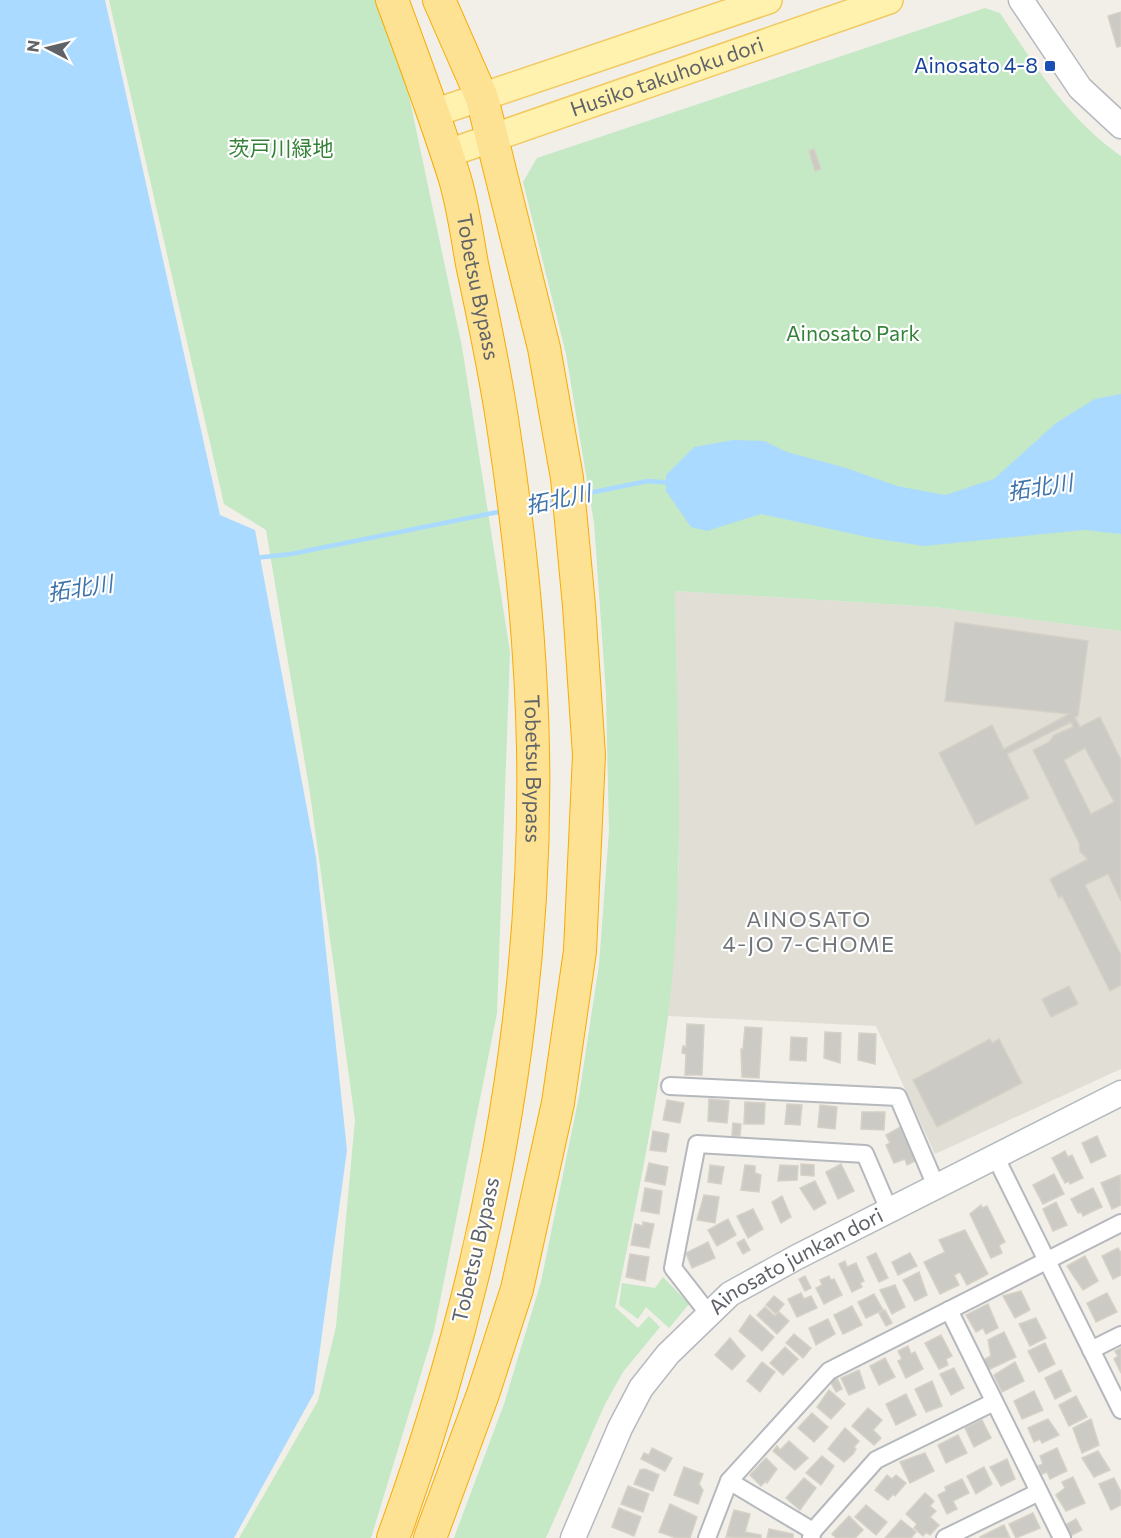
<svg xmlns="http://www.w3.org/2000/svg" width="1121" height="1538" viewBox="0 0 1121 1538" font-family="Commissioner,'Noto Sans JP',sans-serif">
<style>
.education{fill:#e1ded6}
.green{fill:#c5e8c5}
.water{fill:#aadaff}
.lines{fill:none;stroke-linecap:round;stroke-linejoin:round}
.stream{stroke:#aadaff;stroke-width:4.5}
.building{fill:#cccac5;stroke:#d6d1c6;stroke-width:1.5;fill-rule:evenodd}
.street-casing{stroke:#b5b8bc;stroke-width:20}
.secondary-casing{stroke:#b6babf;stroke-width:27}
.primary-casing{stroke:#f2c960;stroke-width:30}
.highway-casing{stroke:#f9ab00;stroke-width:34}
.street{stroke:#fff;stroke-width:16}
.secondary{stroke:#fff;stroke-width:24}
.primary{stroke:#fff2af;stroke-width:27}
.highway{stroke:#fde293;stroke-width:32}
.transit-dot{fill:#1a4fb4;stroke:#fff;stroke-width:2}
.labels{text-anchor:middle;stroke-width:4.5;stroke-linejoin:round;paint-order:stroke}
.transit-label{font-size:21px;fill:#164399;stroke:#fff;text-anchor:end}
.street-label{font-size:21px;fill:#5f6368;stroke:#fff}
.park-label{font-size:21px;fill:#348238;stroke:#fff}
.water-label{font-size:22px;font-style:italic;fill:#4174aa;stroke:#fff}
.neighbourhood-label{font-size:22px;letter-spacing:1.5px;fill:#70757a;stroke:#fff}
</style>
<rect width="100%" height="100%" fill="#f1efe8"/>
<path class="education" d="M675,591L934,607L1121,631V1069L935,1154L876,1026L668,1016L679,866Z"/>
<g class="green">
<path d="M109,0H376L404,72L462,347L510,652L497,1013L434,1331L371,1538H239L318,1401L336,1327L355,1120L310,793L266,530L224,504Z"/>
<path d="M985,8L1000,13C1035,66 1068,119 1121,156V631L934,607L675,591C677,733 686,876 668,1017C655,1114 635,1211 615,1307L638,1328L649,1316L660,1327L623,1372L605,1404L546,1538H454L504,1404L541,1282L579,1096L599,965L609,831L606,693L594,523L566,354L523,182L537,158Z"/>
<path d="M663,1277L689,1304L669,1328L646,1307L638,1319L619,1305L622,1283L655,1288Z"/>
</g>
<g class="water">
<path d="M0,0H105L220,515L255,530L316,857L347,1150L314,1393L234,1538H0Z"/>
<path d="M1121,394V534L1084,530L924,546L872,538L761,514L707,531L691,527L666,491V475L694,447L733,440L764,441L787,452L846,468L897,486L945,495L994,479L1056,423L1095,399Z"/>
</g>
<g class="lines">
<g class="stream">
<path d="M579,495L648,481L671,483"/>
<path d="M526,506L559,499"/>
<path d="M255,558L291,554L503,511"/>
</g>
</g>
<g class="building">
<path d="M1121,12V46L1117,47L1108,16Z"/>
<path d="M814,149L821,169L815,171L809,151Z"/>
<path d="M955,622L1088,641L1078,716L1075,717L1080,727L1100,717L1121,760V901L1108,874L1085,885L1121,955V985L1110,991L1062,896L1059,898L1050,879L1088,859L1080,852L1079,843L1033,750L1049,742L1054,735L1073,727L1071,722L1007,754L1029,798L976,825L939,753L992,725L1004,749L1069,714L945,701ZM1085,748L1114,802L1091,814L1064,760Z"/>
<path d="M1069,986L1078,1004L1051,1017L1042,999Z"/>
<path d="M687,1024L704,1025L702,1075H685L686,1054L682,1053L683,1046L686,1047Z"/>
<path d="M745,1027L762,1028L759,1078L742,1077L741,1049H743Z"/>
<path d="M825,1032L841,1033L840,1063L824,1058Z"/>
<path d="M859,1033L876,1034L875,1064L858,1060Z"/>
<path d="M791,1037L807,1038L806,1061L790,1060Z"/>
<path d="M990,1039L992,1043L999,1039L1022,1083L937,1127L913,1080Z"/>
<path d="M709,1099L729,1101L727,1123L708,1121Z"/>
<path d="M667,1100L684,1103L680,1123L663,1120Z"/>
<path d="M745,1102L765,1103L764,1124H744Z"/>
<path d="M787,1104L802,1105L800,1125L785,1124Z"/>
<path d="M820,1105L837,1107L835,1129L818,1127Z"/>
<path d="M862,1112H885L884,1130L861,1129Z"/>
<path d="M733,1123L741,1124L740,1136H732Z"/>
<path d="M902,1126L919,1159L907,1165L905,1159L894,1163L886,1145L890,1143L886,1135Z"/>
<path d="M653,1131L669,1134L666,1152L650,1150Z"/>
<path d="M1097,1136L1106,1156L1091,1163L1082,1143Z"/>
<path d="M1065,1151L1068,1157L1072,1155L1083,1178L1070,1184L1069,1181L1065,1183L1052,1158Z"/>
<path d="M649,1163L668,1167L665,1185L645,1181Z"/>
<path d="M801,1164L814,1165V1176L801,1175Z"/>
<path d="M841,1164L854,1191L838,1199L826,1172Z"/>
<path d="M710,1165L724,1167L721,1184L708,1182Z"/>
<path d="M745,1165L755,1166V1173L761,1175L759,1192L741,1190Z"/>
<path d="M780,1165L798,1166L797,1180L778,1181Z"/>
<path d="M1054,1174L1064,1194L1043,1204L1033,1185Z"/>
<path d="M1120,1175L1121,1205L1112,1209L1101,1183Z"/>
<path d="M815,1181L826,1203L814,1210L800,1188Z"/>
<path d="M645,1188L662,1191L659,1214L641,1211Z"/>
<path d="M1093,1188L1102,1207L1083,1216L1081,1212L1078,1213L1071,1199Z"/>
<path d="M704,1195L719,1197L715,1223L697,1220Z"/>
<path d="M782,1196L791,1217L781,1223L772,1202Z"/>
<path d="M1056,1202L1067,1225L1053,1231L1043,1209Z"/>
<path d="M981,1205L982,1208L987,1206L1005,1242L999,1245L1002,1253L991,1258L970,1214Z"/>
<path d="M753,1209L763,1229L748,1238L737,1216Z"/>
<path d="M728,1219L736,1235L717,1246L708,1230Z"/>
<path d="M643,1222L654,1224L649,1248L631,1245L635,1224L643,1226Z"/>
<path d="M965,1230L988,1274L967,1285L960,1272L954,1275L959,1285L940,1294L924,1262L945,1252L939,1240Z"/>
<path d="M744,1239L750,1250L743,1254L737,1243Z"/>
<path d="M708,1242L715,1258L692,1268L686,1253Z"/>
<path d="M1118,1248L1121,1253V1275L1113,1279L1102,1256Z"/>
<path d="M876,1253L888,1278L879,1282L867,1257Z"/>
<path d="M910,1253L917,1266L898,1275L892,1262Z"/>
<path d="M630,1254L649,1257L645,1281L626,1277Z"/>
<path d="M1085,1256L1098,1281L1083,1290L1067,1266Z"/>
<path d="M845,1261L847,1267L856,1263L864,1281L860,1283L862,1287L852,1292L839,1264Z"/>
<path d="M919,1272L927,1295L915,1301L903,1280Z"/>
<path d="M805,1276L811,1288L805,1291L799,1279Z"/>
<path d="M829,1276L831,1280L834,1279L842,1295L824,1304L816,1288L822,1285L820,1280Z"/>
<path d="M895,1285L905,1307L892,1314L880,1290Z"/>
<path d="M1021,1291L1030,1310L1015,1318L1003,1296Z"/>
<path d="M801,1293L804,1299L811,1296L817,1308L797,1317L788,1299Z"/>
<path d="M1107,1293L1117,1312L1096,1322L1087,1303Z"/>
<path d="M874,1294L883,1310L866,1318L858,1302Z"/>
<path d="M774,1296L784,1304L776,1314L766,1305Z"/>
<path d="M988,1304L998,1328L986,1334L983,1328L976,1332L966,1315Z"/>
<path d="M852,1306L862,1325L843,1334L834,1315Z"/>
<path d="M765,1307L775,1316L779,1312L789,1321L777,1334L757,1315Z"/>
<path d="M885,1310L892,1323L886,1326L879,1313Z"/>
<path d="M750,1315L774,1337L762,1351L739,1331Z"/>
<path d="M1036,1318L1046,1338L1030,1346L1019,1324Z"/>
<path d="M828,1319L835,1334L816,1345L809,1328Z"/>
<path d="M1004,1332L1016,1357L988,1370L983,1360L991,1356L988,1340Z"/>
<path d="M794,1334L811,1348L803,1358L786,1343Z"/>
<path d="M941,1335L952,1356L946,1359L948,1365L939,1369L925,1343Z"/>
<path d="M730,1338L745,1356L732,1370L715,1355Z"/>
<path d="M1045,1343L1055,1364L1039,1372L1028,1351Z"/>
<path d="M908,1346L911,1354L915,1352L923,1369L906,1378L898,1361L902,1359L898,1351Z"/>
<path d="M785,1347L798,1359L783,1375L770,1363Z"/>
<path d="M1121,1348V1373L1114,1359L1118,1356L1115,1351Z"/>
<path d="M885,1358L895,1377L879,1385L870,1366Z"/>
<path d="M762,1362L775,1372L760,1392L747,1381Z"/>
<path d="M1015,1362L1024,1381L1002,1392L994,1375Z"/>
<path d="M954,1368L964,1388L951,1395L940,1374Z"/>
<path d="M859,1370L865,1388L849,1395L841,1378Z"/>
<path d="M1061,1370L1071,1391L1055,1399L1045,1378Z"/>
<path d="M837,1378L842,1389L836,1392L830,1381Z"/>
<path d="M932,1381L942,1406L926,1412L915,1389Z"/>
<path d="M829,1390L845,1404L831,1419L817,1407Z"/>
<path d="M1034,1391L1043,1410L1022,1419L1014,1401Z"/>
<path d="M906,1394L916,1415L896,1425L886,1404Z"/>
<path d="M1076,1396L1087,1417L1069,1426L1059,1405Z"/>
<path d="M868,1408L882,1420L873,1430L881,1438L874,1445L852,1426Z"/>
<path d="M812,1413L828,1427L814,1442L798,1428Z"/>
<path d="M1048,1419L1059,1435L1042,1443L1040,1439L1034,1442L1028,1428Z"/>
<path d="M1091,1419L1099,1445L1082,1453L1073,1428Z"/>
<path d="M982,1420L991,1438L974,1447L965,1428Z"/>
<path d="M845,1428L859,1441L854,1447L856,1449L853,1454L844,1462L828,1449Z"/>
<path d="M958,1435L967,1453L946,1463L938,1445Z"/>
<path d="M789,1441L808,1458L795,1470L773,1451L777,1446L780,1450Z"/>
<path d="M652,1448L672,1458L665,1471L641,1459L644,1453L649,1455Z"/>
<path d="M1057,1448L1067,1471L1050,1479L1047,1472L1042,1474L1038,1466L1043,1464L1040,1456Z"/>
<path d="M1098,1451L1110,1470L1094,1477L1082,1458Z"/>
<path d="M925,1453L934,1471L910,1483L900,1462Z"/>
<path d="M822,1456L834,1466L821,1485L806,1473Z"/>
<path d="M766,1458L777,1469L767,1483L766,1481L761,1486L750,1475Z"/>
<path d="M1007,1459L1015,1479L1001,1486L990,1467Z"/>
<path d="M684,1467L703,1474L699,1484L703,1490L698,1504L674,1495Z"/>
<path d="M984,1467L992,1484L976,1494L967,1476Z"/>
<path d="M645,1469L659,1475L653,1491L634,1484L640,1470Z"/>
<path d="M887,1475L892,1479L896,1475L906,1483L895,1496L893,1494L888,1500L875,1490Z"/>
<path d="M1073,1477L1085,1503L1066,1511L1056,1495L1065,1488L1062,1482Z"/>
<path d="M804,1478L816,1488L800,1510L786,1498Z"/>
<path d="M1114,1478L1121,1492V1505L1111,1510L1099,1484Z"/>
<path d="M962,1479L969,1493L953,1501L957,1509L947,1514L938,1495L946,1491L945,1487Z"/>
<path d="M628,1486L649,1494L643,1512L621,1504Z"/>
<path d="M925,1493L934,1501L930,1506L936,1511L930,1517L939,1525L930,1535L926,1532L923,1536L914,1528L917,1524L906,1514Z"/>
<path d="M670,1504L697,1517L690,1538H676L659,1532Z"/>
<path d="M866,1505L887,1522L876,1535L855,1517Z"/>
<path d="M619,1508L641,1517L634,1536L612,1527Z"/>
<path d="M734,1510L750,1514L745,1532L761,1535V1538L726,1537Z"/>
<path d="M1033,1513L1040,1528L1016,1538L1009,1524Z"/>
<path d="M849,1516L863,1530L855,1538H836L832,1534Z"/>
<path d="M1076,1519L1082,1530L1070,1536L1065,1525Z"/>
<path d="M901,1520L916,1532L911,1538H885Z"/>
<path d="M1004,1525L1010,1538H981L980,1537Z"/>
<path d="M769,1529L793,1534V1538H767Z"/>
</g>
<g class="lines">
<g class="street-casing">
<g id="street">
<path d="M670,1086L898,1097L936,1186"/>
<path d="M995,1156L1121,1410"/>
<path d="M949,1310L1062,1538"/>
<path d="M708,1313L673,1268L697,1144L865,1154L889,1210"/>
<path d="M1091,1350L1121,1335"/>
<path d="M729,1481L813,1531"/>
<path d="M707,1538L729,1481L829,1371L1121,1223"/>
<path d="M811,1538L813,1531L876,1460L994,1402"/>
<path d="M945,1538L1039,1492"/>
</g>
</g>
<g class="secondary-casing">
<g id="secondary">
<path d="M1021,0L1080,88L1121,126"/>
<path id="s1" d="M573,1538L620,1428L641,1388L668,1354L730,1294L797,1257L1121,1093"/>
</g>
</g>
<g class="primary-casing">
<g id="primary">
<path d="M434,113L768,0"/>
<path id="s2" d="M446,154L889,0"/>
</g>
</g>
<g class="highway-casing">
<g id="highway">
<path id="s3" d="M392,0C414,59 436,118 455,179C463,206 467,236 472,264C483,315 494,367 502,419C519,528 531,638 533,749C538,1017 485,1287 393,1538"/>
<path d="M430,1538L483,1394L517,1289L558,1103L580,951L589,755L579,606L567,478L544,348L482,98L439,0"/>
</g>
</g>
<use href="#street" class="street"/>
<use href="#secondary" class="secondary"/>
<use href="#primary" class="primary"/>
<use href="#highway" class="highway"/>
</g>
<rect class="transit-dot" x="1044" y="60" width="12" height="12" rx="3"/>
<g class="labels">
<g class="transit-label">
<text x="1038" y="73">Ainosato 4-8</text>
</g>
<g class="street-label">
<text dy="7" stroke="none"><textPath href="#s2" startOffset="234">Husiko takuhoku dori</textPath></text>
<text dy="7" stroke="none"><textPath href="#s3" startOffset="300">Tobetsu Bypass</textPath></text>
<text dy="7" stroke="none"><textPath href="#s3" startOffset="786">Tobetsu Bypass</textPath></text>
<text transform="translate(476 1250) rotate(-77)" y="7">Tobetsu Bypass</text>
<text dy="7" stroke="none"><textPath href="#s1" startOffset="368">Ainosato junkan dori</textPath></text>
</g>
<g class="park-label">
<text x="281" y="156">茨戸川緑地</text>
<text x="853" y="341">Ainosato Park</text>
</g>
<g class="water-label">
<text transform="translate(1040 487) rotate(-9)" y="8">拓北川</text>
<text transform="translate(558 499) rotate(-12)" y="8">拓北川</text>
<text transform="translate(80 588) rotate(-9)" y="8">拓北川</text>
</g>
<g class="neighbourhood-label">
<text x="809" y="927">AINOSATO<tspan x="809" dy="25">4-JO 7-CHOME</tspan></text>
</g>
</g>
<g transform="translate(48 48) rotate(277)" stroke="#ffffff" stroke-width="4.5" paint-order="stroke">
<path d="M0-4.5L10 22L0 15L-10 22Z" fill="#5f6368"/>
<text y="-9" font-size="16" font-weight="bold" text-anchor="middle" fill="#5f6368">N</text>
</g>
</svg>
